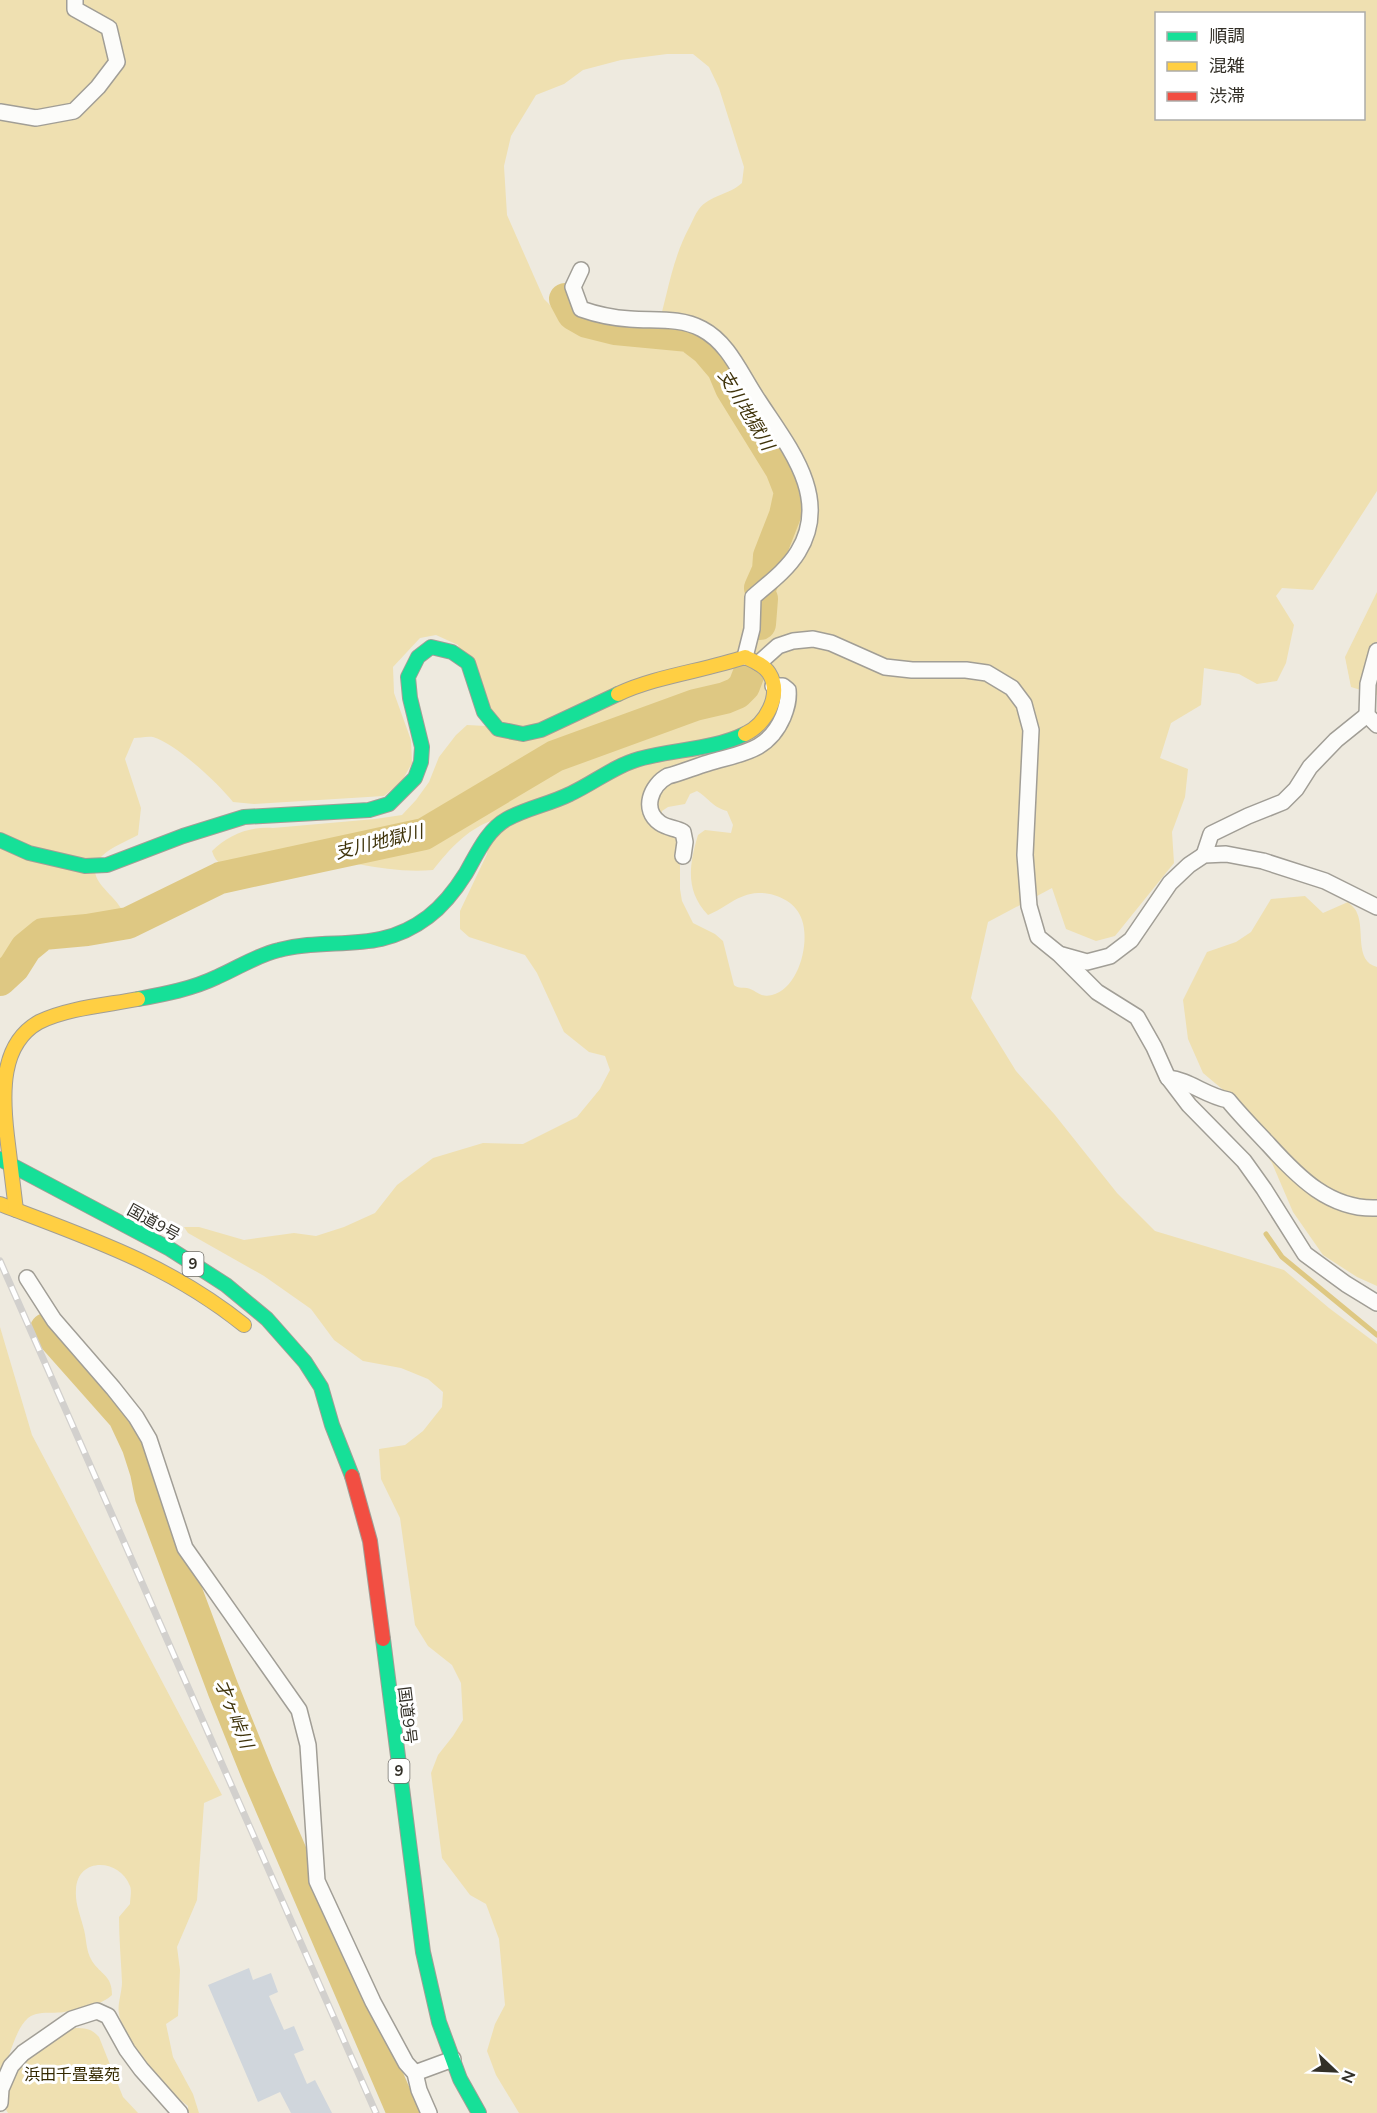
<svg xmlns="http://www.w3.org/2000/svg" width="1377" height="2113" viewBox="0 0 1377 2113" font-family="'Nunito Sans','Noto Sans JP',sans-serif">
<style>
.green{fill:#efe0b1;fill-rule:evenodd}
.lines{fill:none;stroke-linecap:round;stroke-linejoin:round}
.stream{stroke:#dec883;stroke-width:5}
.river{stroke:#dec883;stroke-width:32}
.building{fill:#d0d6dc}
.street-casing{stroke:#a19e96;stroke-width:18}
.fast-casing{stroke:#a19e96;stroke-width:16}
.slow-casing{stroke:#a19e96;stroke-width:16}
.jam-casing{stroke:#a19e96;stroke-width:16}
.street{stroke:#fcfcfa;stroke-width:15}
.fast{stroke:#16e098;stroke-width:14}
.slow{stroke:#ffcf43;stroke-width:14}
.jam{stroke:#f24e42;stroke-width:14}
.rail-casing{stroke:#d2d0cd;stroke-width:7}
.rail{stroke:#fff;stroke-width:4.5;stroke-dasharray:14;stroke-linecap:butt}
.labels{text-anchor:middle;stroke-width:6;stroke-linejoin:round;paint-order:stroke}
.shield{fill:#fff;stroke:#706e68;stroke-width:1.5}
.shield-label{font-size:15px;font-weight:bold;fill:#333028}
.street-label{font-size:16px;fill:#333028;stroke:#fff}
.park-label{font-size:16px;fill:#352900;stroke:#fff}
.water-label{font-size:18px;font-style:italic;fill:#40340b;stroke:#fff}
</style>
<rect width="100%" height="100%" fill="#eeeadf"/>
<g class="green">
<path d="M0,0H1377V491L1313,590L1282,588L1276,596L1294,625L1286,663L1277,681L1257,684L1239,674L1204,668L1201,705L1171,723L1160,758L1188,769L1185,797L1172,832L1174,863L1115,936L1096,941L1066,929L1052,888L988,922L971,998L1016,1071L1055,1115L1117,1193L1155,1231L1284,1270L1329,1308L1377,1344V2113H519L496,2075L487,2051L495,2024L505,2005L499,1939L486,1904L470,1895L442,1858L431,1773L438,1755L453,1736L463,1720L461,1683L452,1665L428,1646L415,1625L400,1518L381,1479L379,1449L405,1445L423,1431L442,1407L443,1392L428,1379L401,1368L363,1361L334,1340L311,1309L264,1276L188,1233L184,1227H199L244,1240L294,1233L316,1236L344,1227L375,1213L397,1185L433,1158L483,1143L523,1144L577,1117L600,1089L610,1070L605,1056L589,1052L564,1032L537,973L525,955L469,937L460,929V911L487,854L491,821C466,830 449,850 433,870C385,875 338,855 290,858C268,860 221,884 212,851C228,835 250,826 273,828L375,819L402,815L416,800L429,782L439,757L456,735L467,725L486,726L458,645L436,635L420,638L393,667L394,693L411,740L412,763L402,781L384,796L254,804L233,802C219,784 175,743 153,737C147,736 139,738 134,738L125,759L141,808L138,835C127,841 111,847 102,856C78,880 123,896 125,919L117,922L34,932L9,965L0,973ZM1156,14H1364V118H1156ZM667,54H693L709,67L719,88L744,167L742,183C729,195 710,195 699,209C695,214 693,220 690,226C670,263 668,297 655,336L645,341L606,337L583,332L567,322L544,299L507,215L504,166L511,136L536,95L564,84L583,70L621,60ZM697,791C710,799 712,807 727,811L733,825L731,833L705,830L698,835C689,865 685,891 708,915C726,908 737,894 758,893C775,892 797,902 802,920C810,943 799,988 772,995C759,998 757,990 747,988C741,987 739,989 734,985L723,941L715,934L693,923L682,901L680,889V842L662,818V811L668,807L685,804L690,794Z"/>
<path d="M1377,592V695L1351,687L1345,657Z"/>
<path d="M1305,896L1323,913L1348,902C1351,905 1356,909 1357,913C1365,930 1354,961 1377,967V1286L1357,1277L1323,1255L1293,1212L1272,1163L1253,1135L1240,1104L1203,1073L1188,1039L1183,1000L1207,952L1236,942L1251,932L1271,899Z"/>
<path d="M0,1327L32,1435L222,1795L204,1803L197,1900L177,1947L180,1970L178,2016L166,2024L173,2057L193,2094L199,2113H188V2106C168,2091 123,2040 119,2014C117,2004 122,1993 122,1982C121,1960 119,1939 119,1917L130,1904C130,1899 132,1891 130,1886C119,1858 77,1857 76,1890C75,1903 80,1914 83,1926C87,1938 85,1949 92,1961C101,1975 112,1975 112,1995C102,2005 79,2010 64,2012C52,2014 38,2010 28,2018C14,2030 9,2062 0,2077Z"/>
<path d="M75,2028C86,2028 92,2029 99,2037L123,2097L138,2113H8L5,2108V2094L21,2064L53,2039Z"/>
</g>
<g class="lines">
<path class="stream" d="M1266,1234L1282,1257L1377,1335"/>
<g class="river">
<path d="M565,299L573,314L587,322L615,329L689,336L706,349L723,369L731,388L781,469L790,492L785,515L769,556L768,570L760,588"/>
<path d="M760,624L762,599"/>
<path d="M0,980L14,967L26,948L43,934L87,930L128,923L220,878L424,834L555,756L695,705L725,698L737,693L744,686L749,673"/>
<path d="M46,1329L124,1417L138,1447L146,1472L151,1497L223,1689L258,1776L403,2113"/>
</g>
</g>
<path class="building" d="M249,1968L253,1980L271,1973L278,1992L269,1996L284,2030L294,2026L304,2050L294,2054L307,2084L315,2080L332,2113H291L280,2092L258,2102L208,1985Z"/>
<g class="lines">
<g class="street-casing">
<g id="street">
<path d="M0,112L36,118L74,111L98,87L117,62L109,28L75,9V0"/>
<path d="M581,270L573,287L581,309C598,315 613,318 630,319C654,321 680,317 702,329C729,343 741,375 758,400C787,445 832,497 798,552C787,570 768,584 753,597L752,629L745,657"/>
<path d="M1377,651L1368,684L1367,715L1377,725"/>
<path d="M759,663L778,646L793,641L813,639L831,643L885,667L912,670H966L987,673L1012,688L1024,704L1031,730L1025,855L1029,906L1038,937L1059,954L1097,992L1137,1017L1154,1047L1167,1076L1189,1105L1244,1161L1264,1189L1305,1254L1346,1284L1377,1303"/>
<path d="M1204,855L1211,834L1248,816L1283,802L1296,789L1310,767L1336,740L1367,715"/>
<path d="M683,856L685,842L683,832C676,828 667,828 660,823C641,810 651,785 668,776C681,773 694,767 708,763C741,753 768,752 783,717C787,707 789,700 788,690L783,686H773"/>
<path d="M1062,955L1087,962L1110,956L1131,940L1170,883L1189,865L1204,855L1226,854L1263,861L1325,881L1377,907"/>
<path d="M1168,1078C1189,1080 1206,1096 1228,1100C1241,1116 1255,1130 1269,1145C1298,1177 1330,1210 1377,1208"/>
<path d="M27,1278L54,1320L113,1388L136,1417L149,1439L185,1548L299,1710L308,1745L317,1881L373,2002L406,2063L415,2073L419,2090L429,2113"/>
<path d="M415,2073L453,2059"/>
<path d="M0,2103L1,2089L11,2066L23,2053L72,2019L97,2011L108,2016L127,2050L141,2069L180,2113"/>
</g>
</g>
<g class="fast-casing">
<g id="fast">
<path d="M0,840L29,853L85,866L107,865L183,836L244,817L369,810L389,804L415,778L421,762L422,747L410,698L408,677L418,657L431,647L452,652L468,663L484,712L498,729L523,734L541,730L618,694"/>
<path d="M138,999C165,994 192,989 217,977C238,968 257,955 279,950C332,936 378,955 428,917C444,905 456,889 466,873C477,854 487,830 507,819C527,808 550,804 570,794C594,783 614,766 639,759C674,749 712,750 745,734"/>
<path d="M0,1159L170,1249L226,1285L267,1319L305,1362L321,1387L332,1425L352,1476"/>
<path d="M383,1639L423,1952L439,2022L460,2079L479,2113"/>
</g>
</g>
<g class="slow-casing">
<g id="slow">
<path d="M618,694C656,676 704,671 745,657C754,661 764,665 769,673C783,695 765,725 745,734"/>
<path d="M0,1204C89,1238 168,1264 244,1325"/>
<path d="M16,1210C13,1185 10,1161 7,1136C2,1094 0,1044 39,1022C67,1008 107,1005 138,999"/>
</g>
</g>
<g class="jam-casing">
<path id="jam" d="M352,1476L370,1541L383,1639"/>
</g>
<use href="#street" class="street"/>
<use href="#fast" class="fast"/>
<use href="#slow" class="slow"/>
<use href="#jam" class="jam"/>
<g class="rail-casing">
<path id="rail" d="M0,1261L376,2113"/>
</g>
<use href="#rail" class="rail"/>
</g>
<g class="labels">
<g class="shield">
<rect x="182.5" y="1252" width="21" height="24" rx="4.5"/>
<rect x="388.5" y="1759" width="21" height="24" rx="4.5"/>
</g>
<g class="shield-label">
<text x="193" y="1269">9</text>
<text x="399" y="1776">9</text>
</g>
<g class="street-label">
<text transform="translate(154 1222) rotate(29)" y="6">国道9号</text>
<text transform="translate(408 1715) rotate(83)" y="6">国道9号</text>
</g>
<g class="park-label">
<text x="72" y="2080">浜田千畳墓苑</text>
</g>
<g class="water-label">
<text transform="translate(746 410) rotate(59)" y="6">支川地獄川</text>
<text transform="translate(379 842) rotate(-14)" y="6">支川地獄川</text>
<text transform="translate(234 1714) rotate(68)" y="6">才ヶ峠川</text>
</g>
</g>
<rect x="1155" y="12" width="210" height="108" fill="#ffffff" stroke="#adaca9" stroke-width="1.5"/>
<rect x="1167" y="32" width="30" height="9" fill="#16e098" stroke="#adaca9" stroke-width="1.5"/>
<text x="1209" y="42" font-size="18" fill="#333028">順調</text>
<rect x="1167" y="62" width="30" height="9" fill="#ffcf43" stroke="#adaca9" stroke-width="1.5"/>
<text x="1209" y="72" font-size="18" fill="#333028">混雑</text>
<rect x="1167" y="92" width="30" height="9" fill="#f24e42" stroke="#adaca9" stroke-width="1.5"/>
<text x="1209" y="102" font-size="18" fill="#333028">渋滞</text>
<g transform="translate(1335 2071) rotate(113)" stroke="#ffffff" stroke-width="4.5" paint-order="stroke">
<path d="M0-4.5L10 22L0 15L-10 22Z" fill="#333028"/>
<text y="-9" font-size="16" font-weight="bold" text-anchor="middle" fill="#333028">N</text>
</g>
</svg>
